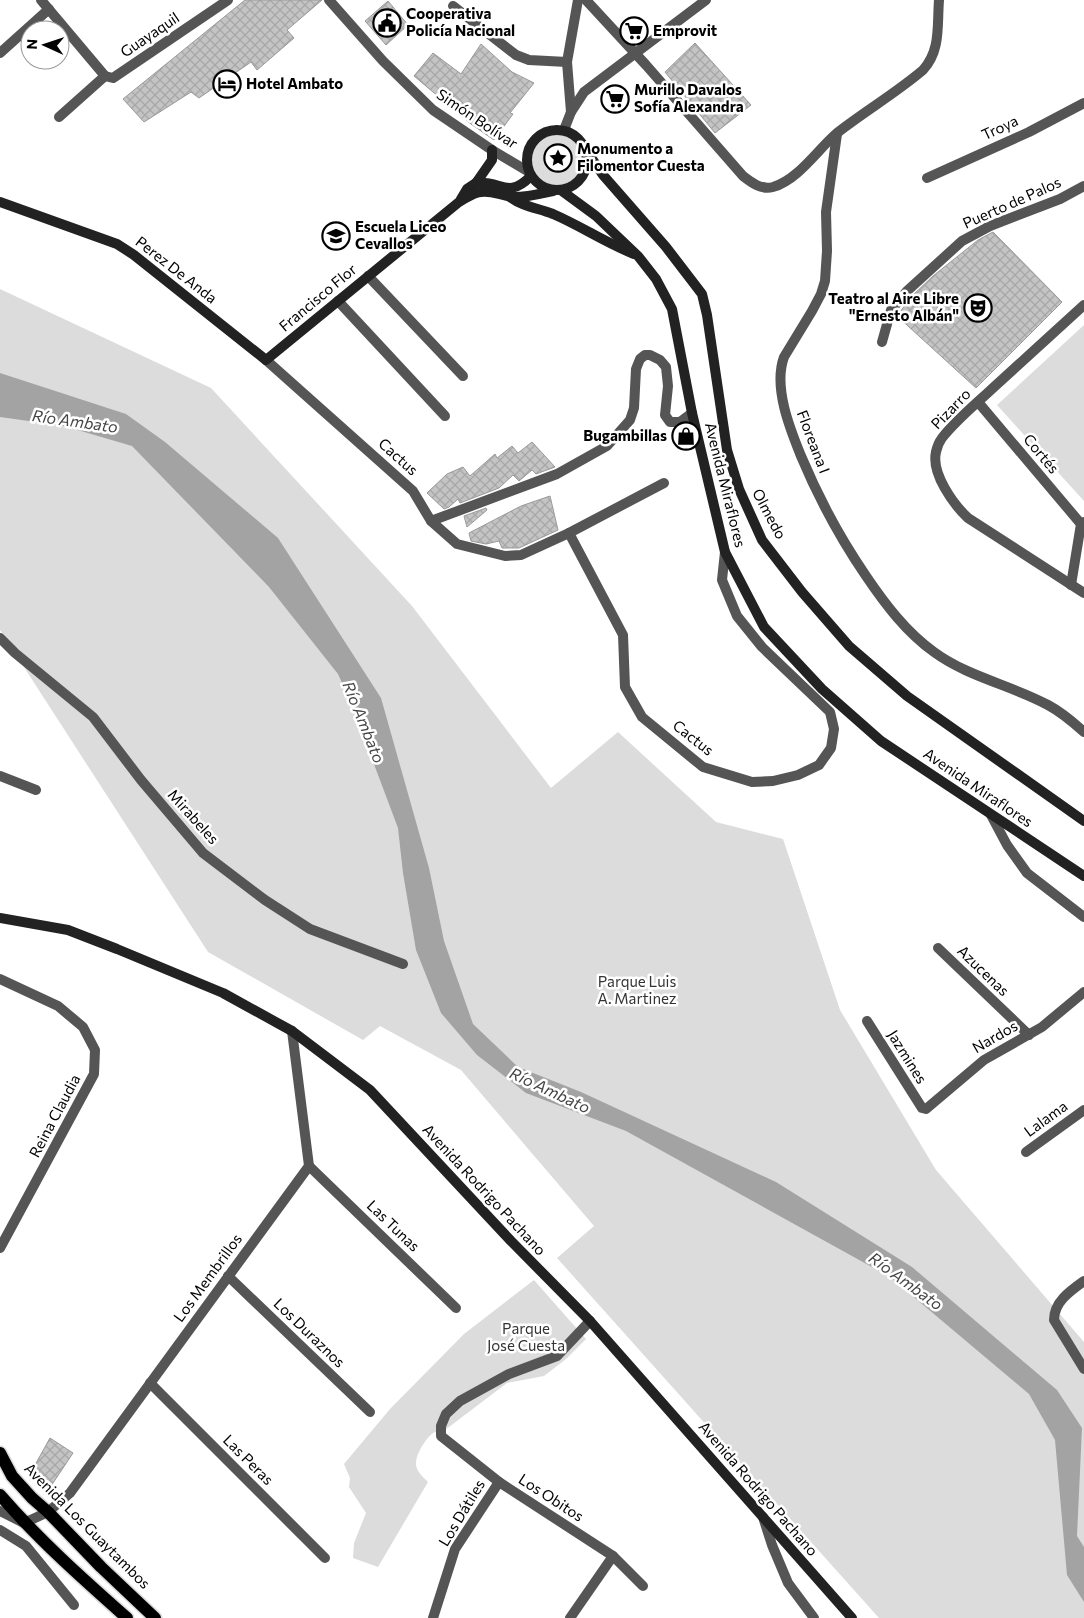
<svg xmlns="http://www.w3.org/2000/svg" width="1084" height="1618" viewBox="0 0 1084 1618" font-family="Commissioner,sans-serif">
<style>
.park{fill:#dcdcdc}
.water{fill:#a3a3a3}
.building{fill:url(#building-cross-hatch);stroke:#999}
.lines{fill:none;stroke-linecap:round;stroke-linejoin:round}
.primary-casing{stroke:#dbdbdb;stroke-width:15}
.pedestrian{stroke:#555;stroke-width:10}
.minor{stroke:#555;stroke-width:10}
.tertiary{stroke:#555;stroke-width:10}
.secondary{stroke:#222;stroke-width:10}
.primary{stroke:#000;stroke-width:12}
.labels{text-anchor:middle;stroke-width:5;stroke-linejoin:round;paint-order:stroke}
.poi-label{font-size:15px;font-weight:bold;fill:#000;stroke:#fff;text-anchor:start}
.street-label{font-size:15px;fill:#000;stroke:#fff}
.park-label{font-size:15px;fill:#333;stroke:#fff}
.water-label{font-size:16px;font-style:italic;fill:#444;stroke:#fff}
</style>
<defs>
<pattern id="building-cross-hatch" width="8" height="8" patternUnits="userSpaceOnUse" patternTransform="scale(1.25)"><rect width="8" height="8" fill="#c4c4c4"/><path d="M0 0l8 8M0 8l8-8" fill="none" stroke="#a7a7a7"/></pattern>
</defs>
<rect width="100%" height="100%" fill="#fff"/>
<g class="park">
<circle cx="557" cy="159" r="26"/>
<path d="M0,289L211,388L412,606L551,788L618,732L716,822L783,839L840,1010L936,1170L1084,1342V1618H879L557,1258L594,1226L461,1070L380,1026L363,1040L208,952L0,630Z"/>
<path d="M1084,325V501L997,405Z"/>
<path d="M534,1280L586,1339L566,1359L544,1376L507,1383L445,1430C441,1431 437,1431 433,1433C426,1438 415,1455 416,1465C417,1472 423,1477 428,1482L378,1567L353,1558L354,1543L366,1513L349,1487L350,1478L344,1464L390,1409L464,1334Z"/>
</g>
<path class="water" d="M0,373L126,414L165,442L278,538L381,698L429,868L444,941L473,1024L518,1067L581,1092L776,1182L912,1267L1057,1390L1082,1428L1077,1536L1084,1547V1602L1067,1575L1055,1440L1029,1394L890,1277L626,1131L526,1093L477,1055L441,1013L416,950L403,873L398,828L351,703L338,674L269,587L132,446L64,426L0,417Z"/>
<g class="building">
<path d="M245,0H322L287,30L294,38L257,70L251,62L199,98L191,92L144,122L123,99Z"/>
<path d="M388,1L408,25L386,45L365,21Z"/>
<path d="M695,43L751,105L715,133L665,72Z"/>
<path d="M481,44L512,72L534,83L510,113L513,114L494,140L471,124L414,76L433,53L461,74Z"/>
<path d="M993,232L1062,302L976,388L897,316L912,296L933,276L978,240Z"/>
<path d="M532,442L555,467L536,474L532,470L519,481L513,475L499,488L460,503L458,499L449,507L444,509L427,493L447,474L463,467L470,476L495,454L497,458L512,446L518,453Z"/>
<path d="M550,496L558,530L519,548H502L499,541L486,544L471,541L469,533L521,506Z"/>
<path d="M486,508L487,510L467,527L464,516Z"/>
<path d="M50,1438L73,1453L47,1492L30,1474Z"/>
</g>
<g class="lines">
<g class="primary-casing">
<g id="primary">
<path d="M0,1453L12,1476L32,1498L48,1512L101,1567L155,1618"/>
<path d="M0,1495C39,1540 83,1579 127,1618"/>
</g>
</g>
<path class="pedestrian" d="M59,117L105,76"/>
<g class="minor">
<path d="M41,0L105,76L113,78L228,0"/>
<path d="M586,0L646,65L743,176C752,183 761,190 773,187C798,180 818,149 837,133C865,111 896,93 923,70C941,50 937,26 939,0"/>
<path d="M453,6L516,55L529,60L567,62"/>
<path d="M0,53L49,9"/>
<path d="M837,134L826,212L827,251L825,281L821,294L812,311L784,357C773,387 790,429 801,456C819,499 840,538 866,576C885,604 906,632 934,652C968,677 1011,685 1048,705C1061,712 1073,722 1084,732"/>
<path d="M927,178L1029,132L1084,103"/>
<path d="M368,276L463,376"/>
<path d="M338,301L445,416"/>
<path d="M1084,305C1054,332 1024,360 994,387C977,403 956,420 942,438C939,442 937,447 936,452C931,473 953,504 968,518L1084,593"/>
<path d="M882,342L891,310L907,291L962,241L990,226L1060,199L1084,186"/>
<path d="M266,360L413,491L431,521L457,544L505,556L521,555L569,533L664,483"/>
<path d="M978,402L1081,524"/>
<path d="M431,521L557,474L607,446L630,420L634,408L636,369L640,359L645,355H650L660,360L666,367L668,386L665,415L670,422H680L692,413"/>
<path d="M569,533L623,635L625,687L642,717L703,767L752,782L773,781L798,775L819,765L831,748L834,729L830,712L762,647L737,616L722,580L725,552"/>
<path d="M1071,585L1081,524L1084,522"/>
<path d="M0,638L15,653L93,717L141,780L203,853L265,900L310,929L403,964"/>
<path d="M0,776L36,790"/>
<path d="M991,815L1007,845L1027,873L1084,917"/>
<path d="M938,948L1029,1035"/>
<path d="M0,979L58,1006L83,1027L95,1050L94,1074L0,1248"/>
<path d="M867,1021L922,1108L926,1109L984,1060L1042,1027L1084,992"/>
<path d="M1026,1152L1084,1110"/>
<path d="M309,1166L456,1308"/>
<path d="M228,1276L370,1412"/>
<path d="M1084,1281C1070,1291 1054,1302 1054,1320L1084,1369"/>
<path d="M590,1321L557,1356L509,1374L460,1401L446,1414L441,1426V1436L499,1482L613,1556L643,1586"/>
<path d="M150,1383L325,1558"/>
<path d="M0,1511L24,1523L48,1512L70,1493L309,1166L292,1031"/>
<path d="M763,1517L772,1545L788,1583L814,1618"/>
<path d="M0,1530L26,1546L74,1605"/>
<path d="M433,1618L455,1549L499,1482"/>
<path d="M570,1618L613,1556"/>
</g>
<g class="tertiary">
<path d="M329,0L383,61L433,110L492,150L529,172"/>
<path d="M571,112L567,62L578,0"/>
<path d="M564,130L571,112L584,92L706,0"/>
</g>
<g class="secondary">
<circle cx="557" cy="160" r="30"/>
<path d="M586,150L603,175L666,247L702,294L707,315L727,450L739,489L762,540L802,592L849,646L907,696L1084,821"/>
<path d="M476,183L492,160V150"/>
<path d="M562,191L596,216L638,256L656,279L672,309L692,413L725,552L764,627L822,689L881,741L1084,876"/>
<path d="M510,197C523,207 538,208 553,214C581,226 606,243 634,254"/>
<path d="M461,199L467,189L476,183C502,180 507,200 531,176"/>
<path d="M0,202L117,244L134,255L266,360L459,202C475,192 481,189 499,194C503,195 507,196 511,197C524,198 539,194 553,191"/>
<path d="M0,918L68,930L117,949L223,993L292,1031L370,1090L511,1241L590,1321L852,1618"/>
</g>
<use href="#primary" class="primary"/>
</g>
<defs>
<g id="civic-ring" transform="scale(1.4375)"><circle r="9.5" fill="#fff" stroke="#000" stroke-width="1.5"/><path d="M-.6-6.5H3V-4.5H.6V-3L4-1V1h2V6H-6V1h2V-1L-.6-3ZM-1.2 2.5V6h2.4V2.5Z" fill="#000"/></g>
<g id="supermarket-ring" transform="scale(1.4375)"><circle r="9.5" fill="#fff" stroke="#000" stroke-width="1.5"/><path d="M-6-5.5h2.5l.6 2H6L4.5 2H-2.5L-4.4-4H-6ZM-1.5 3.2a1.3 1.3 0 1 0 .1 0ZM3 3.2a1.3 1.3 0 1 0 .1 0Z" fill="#000"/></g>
<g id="hotel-ring" transform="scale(1.4375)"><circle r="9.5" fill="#fff" stroke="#000" stroke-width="1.5"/><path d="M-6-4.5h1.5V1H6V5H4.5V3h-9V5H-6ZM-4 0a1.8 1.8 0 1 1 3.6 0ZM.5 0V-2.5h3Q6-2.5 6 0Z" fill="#000"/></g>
<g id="sight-ring" transform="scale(1.4375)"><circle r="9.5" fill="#fff" stroke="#000" stroke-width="1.5"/><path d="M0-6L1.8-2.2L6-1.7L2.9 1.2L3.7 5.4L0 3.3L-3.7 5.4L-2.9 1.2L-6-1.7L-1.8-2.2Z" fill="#000"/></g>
<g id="school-ring" transform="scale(1.4375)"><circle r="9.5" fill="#fff" stroke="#000" stroke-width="1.5"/><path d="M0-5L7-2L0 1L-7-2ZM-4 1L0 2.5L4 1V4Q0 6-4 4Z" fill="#000"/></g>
<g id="theatre-ring" transform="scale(1.4375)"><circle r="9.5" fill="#fff" stroke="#000" stroke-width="1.5"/><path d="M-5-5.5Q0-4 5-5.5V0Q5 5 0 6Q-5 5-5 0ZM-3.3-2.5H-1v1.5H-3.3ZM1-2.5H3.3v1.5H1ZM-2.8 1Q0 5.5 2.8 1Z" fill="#000"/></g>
<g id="shop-ring" transform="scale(1.4375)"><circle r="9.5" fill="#fff" stroke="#000" stroke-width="1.5"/><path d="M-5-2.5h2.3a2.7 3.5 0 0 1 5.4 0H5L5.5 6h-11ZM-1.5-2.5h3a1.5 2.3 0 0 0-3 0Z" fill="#000"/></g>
</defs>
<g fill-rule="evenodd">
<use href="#civic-ring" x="387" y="23"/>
<use href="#supermarket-ring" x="634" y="31"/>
<use href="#hotel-ring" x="227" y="84"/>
<use href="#supermarket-ring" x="615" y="99"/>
<use href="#sight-ring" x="558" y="158"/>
<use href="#school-ring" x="336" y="236"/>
<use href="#theatre-ring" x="978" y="308"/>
<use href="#shop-ring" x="686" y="436"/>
</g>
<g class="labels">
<g class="poi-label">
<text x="406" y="19">Cooperativa<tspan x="406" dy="17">Policía Nacional</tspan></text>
<text x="653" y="36">Emprovit</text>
<text x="246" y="89">Hotel Ambato</text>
<text x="634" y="95">Murillo Davalos<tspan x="634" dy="17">Sofía Alexandra</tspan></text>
<text x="577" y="154">Monumento a<tspan x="577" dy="17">Filomentor Cuesta</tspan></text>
<text x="355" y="232">Escuela Liceo<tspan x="355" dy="17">Cevallos</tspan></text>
<text x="959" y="304" text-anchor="end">Teatro al Aire Libre<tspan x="959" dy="17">"Ernesto Albán"</tspan></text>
<text x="667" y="441" text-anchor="end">Bugambillas</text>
</g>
<g class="street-label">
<text transform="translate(150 35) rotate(-34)" y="5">Guayaquil</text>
<text transform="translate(477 119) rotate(34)" y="5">Simón Bolívar</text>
<text transform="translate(1000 128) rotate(-25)" y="5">Troya</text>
<text transform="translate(1012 203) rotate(-24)" y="5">Puerto de Palos</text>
<text transform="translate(176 270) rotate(38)" y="5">Perez De Anda</text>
<text transform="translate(318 298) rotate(-40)" y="5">Francisco Flor</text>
<text transform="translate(951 409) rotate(-46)" y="5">Pizarro</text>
<text transform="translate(813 442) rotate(69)" y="5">Floreana I</text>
<text transform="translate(1041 454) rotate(50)" y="5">Cortés</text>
<text transform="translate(398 457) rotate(42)" y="5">Cactus</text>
<text transform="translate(725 485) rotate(76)" y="5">Avenida Miraflores</text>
<text transform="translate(769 514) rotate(62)" y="5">Olmedo</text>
<text transform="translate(693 738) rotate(38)" y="5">Cactus</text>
<text transform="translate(978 788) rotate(34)" y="5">Avenida Miraflores</text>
<text transform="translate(193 817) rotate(48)" y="5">Mirabeles</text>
<text transform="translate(983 971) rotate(44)" y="5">Azucenas</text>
<text transform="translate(995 1037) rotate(-30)" y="5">Nardos</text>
<text transform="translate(907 1057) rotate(58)" y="5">Jazmines</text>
<text transform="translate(55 1116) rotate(-62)" y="5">Reina Claudia</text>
<text transform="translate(1046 1119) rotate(-36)" y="5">Lalama</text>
<text transform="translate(484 1190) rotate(47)" y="5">Avenida Rodrigo Pachano</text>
<text transform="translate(393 1226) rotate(44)" y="5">Las Tunas</text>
<text transform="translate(208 1278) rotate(-54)" y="5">Los Membrillos</text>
<text transform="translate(309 1333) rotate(44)" y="5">Los Duraznos</text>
<text transform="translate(248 1460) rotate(45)" y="5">Las Peras</text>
<text transform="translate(758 1489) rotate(49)" y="5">Avenida Rodrigo Pachano</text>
<text transform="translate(551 1498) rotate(33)" y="5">Los Obitos</text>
<text transform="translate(462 1513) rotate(-59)" y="5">Los Dátiles</text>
<text transform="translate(87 1526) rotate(45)" y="5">Avenida Los Guaytambos</text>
</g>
<g class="park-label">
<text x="637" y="987">Parque Luis<tspan x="637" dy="17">A. Martinez</tspan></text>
<text x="526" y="1334">Parque<tspan x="526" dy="17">José Cuesta</tspan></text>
</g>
<g class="water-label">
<text transform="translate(75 421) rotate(8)" y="6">Río Ambato</text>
<text transform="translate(364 722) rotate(68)" y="6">Río Ambato</text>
<text transform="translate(550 1090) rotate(25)" y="6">Río Ambato</text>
<text transform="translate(906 1281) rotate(36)" y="6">Río Ambato</text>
</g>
</g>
<g transform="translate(45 45) rotate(273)"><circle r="24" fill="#ffffff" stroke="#999999"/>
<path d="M0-4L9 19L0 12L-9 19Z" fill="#000000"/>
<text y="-8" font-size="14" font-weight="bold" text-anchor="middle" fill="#000000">N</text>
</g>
</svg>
